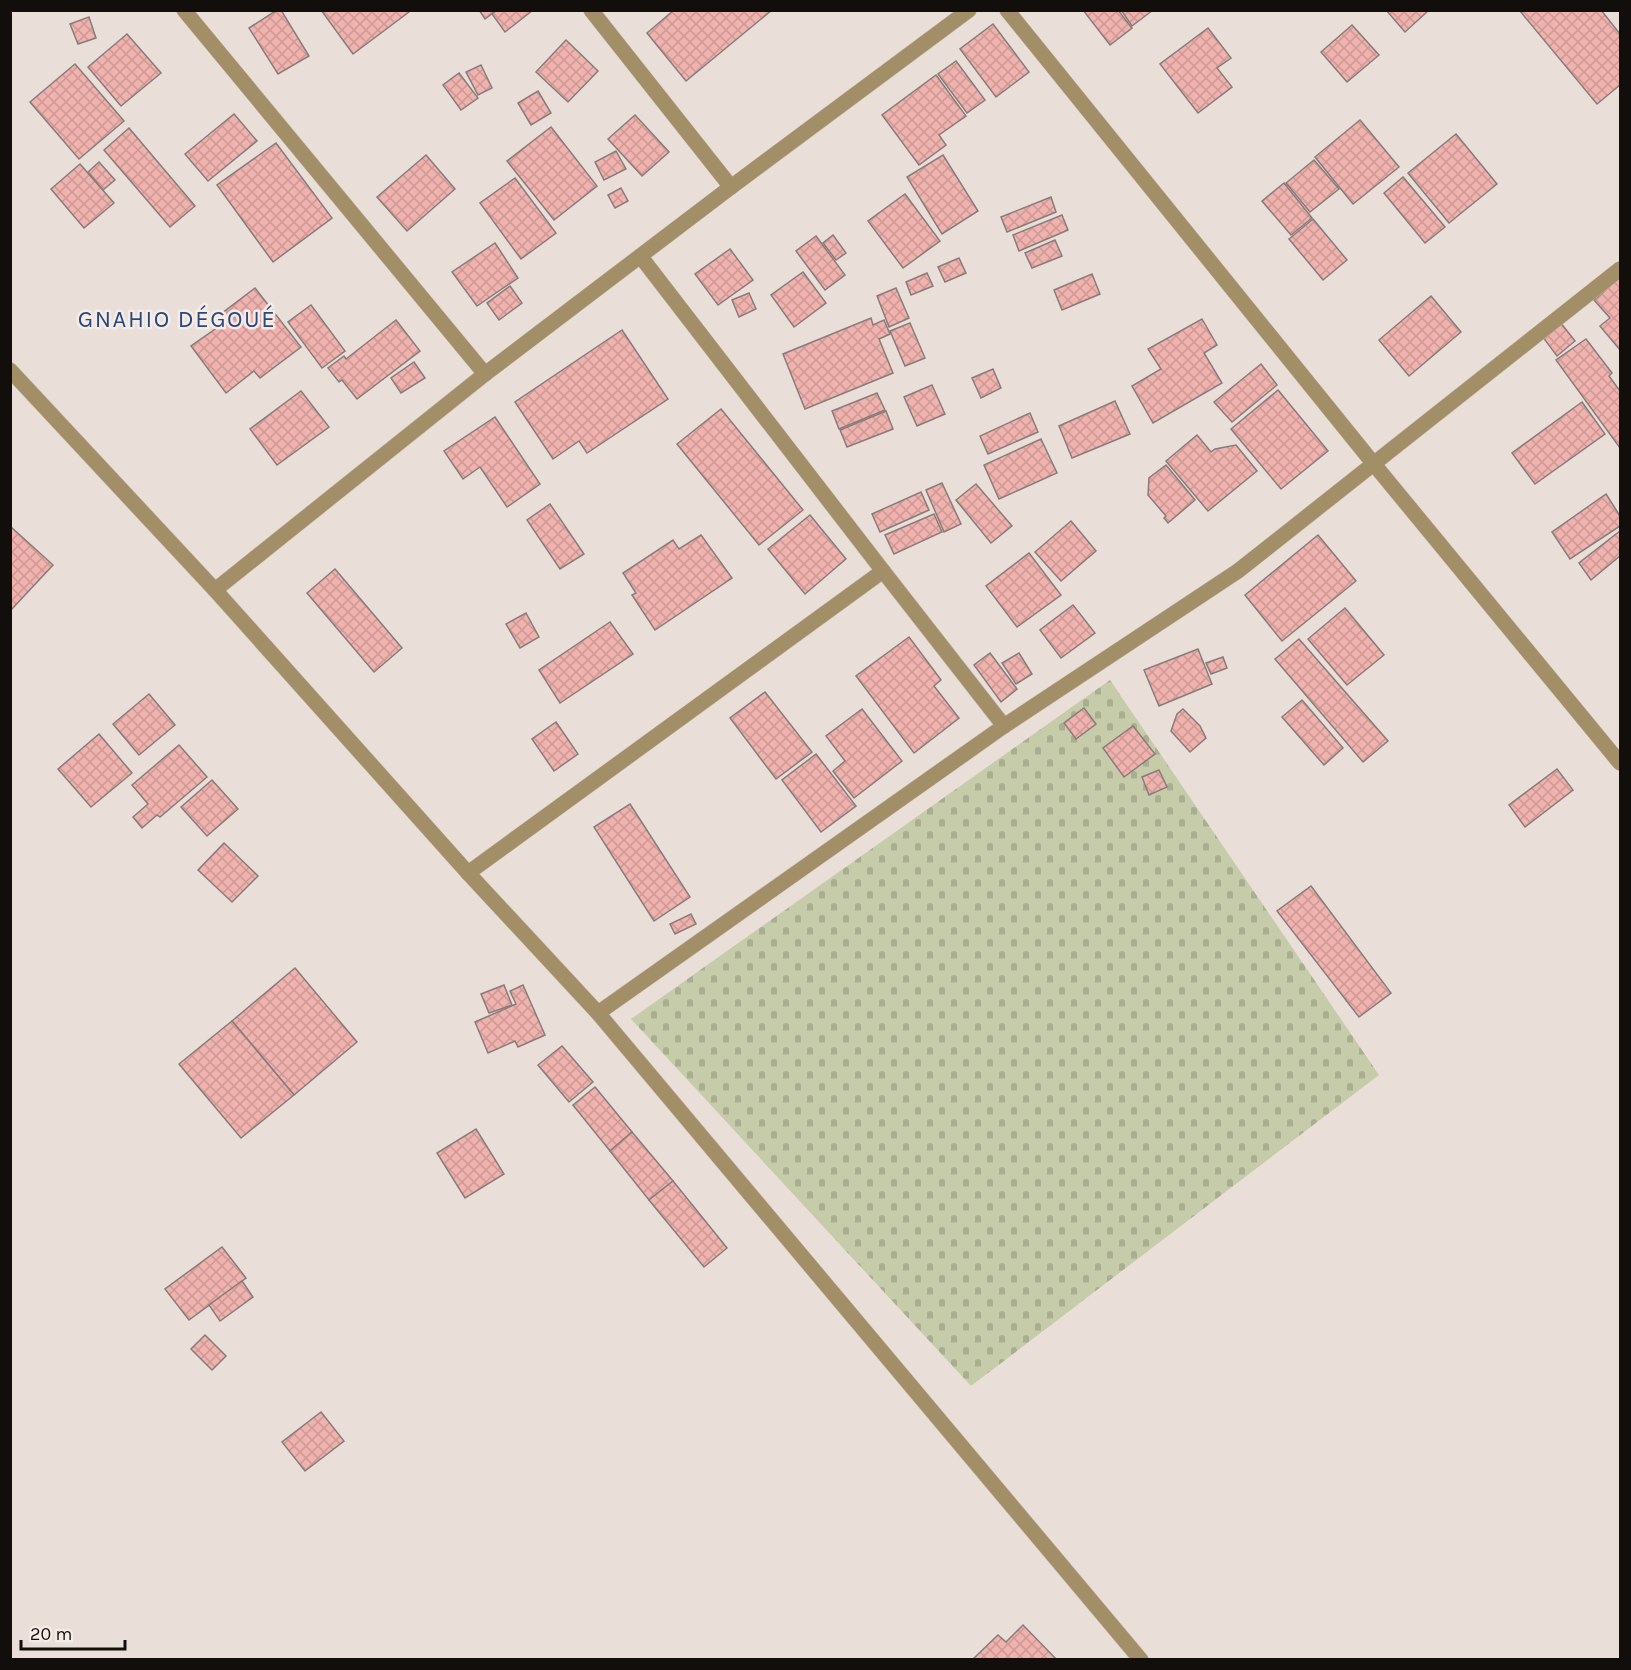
<svg xmlns="http://www.w3.org/2000/svg" width="1631" height="1670" viewBox="0 0 1631 1670" font-family="Karla,sans-serif">
<style>
.cemetery{fill:url(#cemetery-stones)}
.building{fill:url(#building-cross-hatch);stroke:#887c7b;stroke-width:1.5}
.lines{fill:none;stroke-linecap:round;stroke-linejoin:round}
.minor-casing{stroke:#c7beb7;stroke-width:16}
.minor{stroke:#a28e67;stroke-width:15}
.labels{text-anchor:middle;stroke-width:5;stroke-linejoin:round;paint-order:stroke}
.quarter-label{font-size:24px;letter-spacing:1.5px;fill:#284980;stroke:#f7ece5}
</style>
<defs>
<pattern id="cemetery-stones" width="16" height="16" patternUnits="userSpaceOnUse" patternTransform="scale(1.5)"><rect width="16" height="16" fill="#c6cca9"/><path d="M2 7V4a2 2 0 0 1 4 0v3zM10 15v-3a2 2 0 0 1 4 0v3z" fill="#a9ae90"/></pattern>
<pattern id="building-cross-hatch" width="8" height="8" patternUnits="userSpaceOnUse" patternTransform="scale(1.5)"><rect width="8" height="8" fill="#f0b2ae"/><path d="M0 0l8 8M0 8l8-8" fill="none" stroke="#cd9894"/></pattern>
</defs>
<rect width="100%" height="100%" fill="#eadfd8"/>
<path class="cemetery" d="M1110,680L1379,1075L971,1386L631,1019Z"/>
<g class="building">
<path d="M277,10H281L309,56L278,74L249,28Z"/>
<path d="M321,10H407L409,12L353,54Z"/>
<path d="M479,10H497L485,19Z"/>
<path d="M497,10H532V11L505,32L492,14Z"/>
<path d="M674,10H772L686,81L647,33Z"/>
<path d="M1083,10H1118L1132,28L1110,45Z"/>
<path d="M1121,10H1153L1132,26Z"/>
<path d="M1386,10H1429L1405,32Z"/>
<path d="M1601,10L1620,34V85L1597,104L1520,11Z"/>
<path d="M89,17L96,38L78,44L70,24Z"/>
<path d="M993,24L1029,72L996,97L960,49Z"/>
<path d="M1352,25L1379,55L1347,82L1321,52Z"/>
<path d="M1208,28L1231,58L1217,68L1232,87L1198,113L1160,64Z"/>
<path d="M127,34L161,73L121,106L88,67Z"/>
<path d="M566,40L598,71L568,102L536,72Z"/>
<path d="M956,61L985,100L967,113L938,74Z"/>
<path d="M75,64L124,121L79,159L30,102Z"/>
<path d="M481,65L492,88L478,95L466,72Z"/>
<path d="M459,73L478,98L461,110L443,85Z"/>
<path d="M936,75L966,116L939,135L946,145L919,165L882,115Z"/>
<path d="M538,91L551,113L531,125L518,103Z"/>
<path d="M234,114L257,141L208,181L185,154Z"/>
<path d="M635,115L669,152L642,176L608,139Z"/>
<path d="M1360,120L1399,167L1353,204L1315,157Z"/>
<path d="M551,127L597,186L554,220L507,161Z"/>
<path d="M129,128L195,206L170,227L104,150Z"/>
<path d="M1456,134L1497,184L1449,223L1408,173Z"/>
<path d="M276,143L332,218L273,262L217,185Z"/>
<path d="M616,151L626,169L604,180L595,162Z"/>
<path d="M426,155L455,189L407,231L377,197Z"/>
<path d="M943,155L978,211L942,234L907,177Z"/>
<path d="M1314,160L1339,189L1310,212L1286,183Z"/>
<path d="M99,162L115,180L103,190L88,172Z"/>
<path d="M80,164L114,203L84,228L51,189Z"/>
<path d="M1403,177L1445,227L1425,243L1384,193Z"/>
<path d="M515,178L556,233L521,259L480,203Z"/>
<path d="M1284,183L1312,218L1291,235L1262,201Z"/>
<path d="M621,188L628,201L615,208L608,195Z"/>
<path d="M905,194L940,241L903,268L868,221Z"/>
<path d="M1051,197L1056,212L1007,232L1001,217Z"/>
<path d="M1062,215L1068,230L1019,251L1013,235Z"/>
<path d="M1313,219L1347,260L1323,280L1289,239Z"/>
<path d="M833,235L846,253L836,260L823,243Z"/>
<path d="M816,236L845,275L825,290L796,251Z"/>
<path d="M1055,240L1062,256L1032,268L1025,253Z"/>
<path d="M495,243L518,278L477,306L452,272Z"/>
<path d="M730,249L753,280L718,305L695,274Z"/>
<path d="M959,258L966,273L945,282L938,267Z"/>
<path d="M803,272L826,303L794,327L771,295Z"/>
<path d="M927,273L933,286L911,295L906,282Z"/>
<path d="M1092,274L1100,294L1062,310L1054,290Z"/>
<path d="M1620,277V350L1600,326L1610,318L1594,300Z"/>
<path d="M510,286L522,303L499,320L487,303Z"/>
<path d="M255,288L301,347L260,378L254,371L226,393L191,346L218,327L213,320Z"/>
<path d="M896,288L909,318L889,327L877,296Z"/>
<path d="M749,293L756,309L739,317L732,300Z"/>
<path d="M1431,296L1461,332L1409,376L1379,340Z"/>
<path d="M311,305L345,351L322,368L288,322Z"/>
<path d="M871,318L873,325L884,320L890,334L879,339L893,373L805,409L783,354Z"/>
<path d="M1202,319L1217,345L1204,353L1222,383L1153,423L1132,386L1161,369L1148,349Z"/>
<path d="M396,320L420,351L357,399L342,380L339,382L328,368L344,356L346,359Z"/>
<path d="M1560,322L1575,341L1557,356L1542,336Z"/>
<path d="M910,323L925,358L905,366L890,331Z"/>
<path d="M622,330L668,399L587,453L579,441L553,459L515,402Z"/>
<path d="M1586,339L1612,373L1609,376L1620,391V448L1556,360Z"/>
<path d="M414,362L425,378L401,393L391,378Z"/>
<path d="M1261,364L1277,385L1232,422L1214,402Z"/>
<path d="M993,369L1001,388L981,398L972,378Z"/>
<path d="M932,385L945,414L917,426L904,397Z"/>
<path d="M1278,390L1328,451L1281,489L1231,429Z"/>
<path d="M301,391L329,427L277,465L250,429Z"/>
<path d="M877,393L885,410L839,429L832,411Z"/>
<path d="M1115,401L1130,434L1072,458L1059,426Z"/>
<path d="M1582,402L1605,434L1535,484L1512,453Z"/>
<path d="M721,409L803,510L759,545L677,444Z"/>
<path d="M886,411L893,429L847,447L840,430Z"/>
<path d="M1030,413L1038,432L988,454L980,436Z"/>
<path d="M495,417L540,484L507,507L480,467L463,479L444,451Z"/>
<path d="M1197,435L1211,452L1215,449L1236,445L1257,471L1208,511L1166,461Z"/>
<path d="M1041,439L1057,473L999,499L984,465Z"/>
<path d="M1166,465L1195,500L1168,523L1164,518L1166,516L1148,495L1149,478Z"/>
<path d="M942,483L961,524L944,532L926,490Z"/>
<path d="M976,484L1012,526L991,543L956,500Z"/>
<path d="M921,492L929,510L880,532L872,514Z"/>
<path d="M1606,494L1620,516V526L1570,559L1552,532Z"/>
<path d="M550,504L584,554L560,569L527,520Z"/>
<path d="M934,514L942,532L894,554L885,535Z"/>
<path d="M810,515L846,559L805,594L768,549Z"/>
<path d="M1071,521L1096,551L1061,581L1035,552Z"/>
<path d="M10,526L53,565L10,611Z"/>
<path d="M1620,531V556L1591,580L1579,563Z"/>
<path d="M701,535L732,578L655,630L632,595L636,593L623,573L673,540L679,549Z"/>
<path d="M1318,535L1356,581L1282,641L1245,595Z"/>
<path d="M1029,553L1061,595L1017,627L986,586Z"/>
<path d="M335,569L402,648L374,672L307,593Z"/>
<path d="M1073,605L1095,633L1061,658L1040,630Z"/>
<path d="M1345,608L1384,655L1347,685L1308,639Z"/>
<path d="M526,613L539,637L520,648L506,624Z"/>
<path d="M610,622L633,654L560,703L539,670Z"/>
<path d="M909,637L941,680L934,686L959,718L914,753L856,676Z"/>
<path d="M1299,639L1388,741L1363,762L1275,659Z"/>
<path d="M1198,649L1212,684L1159,706L1144,670Z"/>
<path d="M990,653L1017,689L1001,702L974,665Z"/>
<path d="M1019,653L1032,674L1016,684L1002,663Z"/>
<path d="M1223,657L1227,668L1211,674L1206,663Z"/>
<path d="M765,692L812,752L776,779L730,718Z"/>
<path d="M149,694L175,725L139,755L113,724Z"/>
<path d="M1302,700L1343,748L1324,765L1282,717Z"/>
<path d="M1084,708L1096,724L1076,739L1064,723Z"/>
<path d="M862,709L902,761L854,798L833,771L845,761L826,736Z"/>
<path d="M1183,709L1200,726L1206,738L1190,752L1171,731L1177,714Z"/>
<path d="M556,722L578,754L554,771L532,739Z"/>
<path d="M1133,726L1155,754L1124,777L1103,748Z"/>
<path d="M99,734L132,773L91,807L58,769Z"/>
<path d="M179,745L207,777L160,817L157,815L142,828L133,817L148,804L132,785Z"/>
<path d="M816,754L856,806L821,832L782,780Z"/>
<path d="M1557,769L1573,790L1525,827L1509,805Z"/>
<path d="M1159,770L1167,787L1149,795L1142,777Z"/>
<path d="M212,780L238,809L207,836L181,807Z"/>
<path d="M630,804L690,897L654,921L594,827Z"/>
<path d="M224,843L258,876L232,902L198,870Z"/>
<path d="M1311,886L1391,993L1359,1017L1277,911Z"/>
<path d="M691,914L696,924L675,934L670,924Z"/>
<path d="M295,968L357,1042L294,1095L232,1021Z"/>
<path d="M504,985L512,1005L489,1013L481,994Z"/>
<path d="M523,985L545,1035L518,1047L515,1041L488,1053L475,1022L516,1004L510,991Z"/>
<path d="M232,1021L294,1095L241,1138L179,1064Z"/>
<path d="M562,1046L593,1082L569,1102L538,1065Z"/>
<path d="M595,1087L632,1132L610,1151L573,1105Z"/>
<path d="M476,1129L504,1174L465,1198L437,1153Z"/>
<path d="M632,1132L673,1181L649,1200L610,1151Z"/>
<path d="M673,1181L727,1248L704,1267L649,1200Z"/>
<path d="M222,1247L246,1278L189,1320L165,1289Z"/>
<path d="M242,1281L253,1297L220,1321L209,1305Z"/>
<path d="M205,1335L226,1356L212,1370L191,1349Z"/>
<path d="M321,1412L344,1441L305,1471L282,1442Z"/>
<path d="M1023,1625L1057,1660H972L998,1635L1006,1642Z"/>
</g>
<g class="lines">
<g class="minor-casing">
<g id="minor">
<path d="M184,10L485,374"/>
<path d="M591,10L731,187"/>
<path d="M1007,10L1373,463L1620,763"/>
<path d="M641,257L883,571"/>
<path d="M10,370L215,590L468,873L598,1013L1141,1660"/>
<path d="M215,590L485,374L731,187L969,10"/>
<path d="M468,873L883,571L1004,726"/>
<path d="M598,1013L1004,726L1238,571L1620,269"/>
</g>
</g>
<use href="#minor" class="minor"/>
</g>
<g class="labels">
<g class="quarter-label">
<text x="177" y="327">GNAHIO DÉGOUÉ</text>
</g>
</g>
<rect width="1631" height="1670" fill="none" stroke="#120e0c" stroke-width="24"/>
<path d="M21 1640v9h104v-9" fill="none" stroke="#120e0c" stroke-width="3"/>
<text x="30" y="1640" font-size="18" fill="#120e0c" stroke="#f7ece5" stroke-width="4.5" paint-order="stroke">20 m</text>
</svg>
